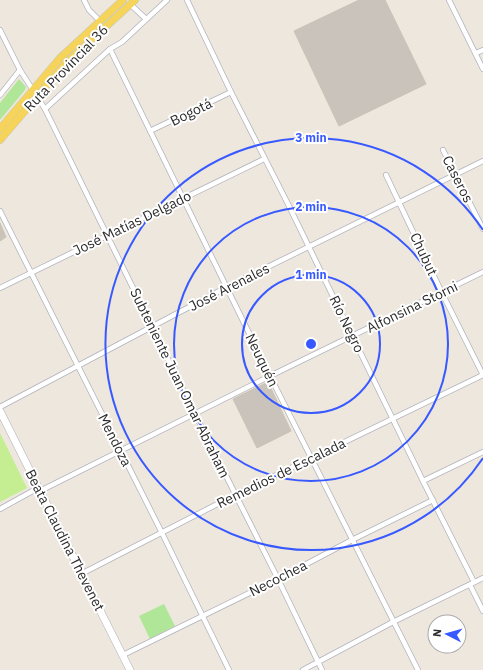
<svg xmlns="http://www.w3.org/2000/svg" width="483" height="670" viewBox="0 0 483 670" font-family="'IBM Plex Sans',sans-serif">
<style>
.green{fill:#b0e697}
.pitch{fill:#c5ee92}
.building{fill:#c9c3bc;stroke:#c9c3b6}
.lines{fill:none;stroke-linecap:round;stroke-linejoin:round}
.minor-casing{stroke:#b1b3bf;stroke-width:6}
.secondary-casing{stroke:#b1b3bf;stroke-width:8}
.primary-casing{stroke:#c8c8c8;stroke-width:8}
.minor{stroke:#fff;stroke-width:4.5}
.secondary{stroke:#fff;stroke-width:7}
.primary{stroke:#f6d459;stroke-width:7}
.ring{fill:none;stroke:#3859ff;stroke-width:2}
.labels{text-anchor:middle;stroke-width:4;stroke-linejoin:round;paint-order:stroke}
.street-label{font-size:14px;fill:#2b2b2b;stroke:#fff}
.centre{fill:#3859ff;stroke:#fff;stroke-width:2}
.ring-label{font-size:12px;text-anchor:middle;font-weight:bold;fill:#3859ff;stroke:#fff;stroke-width:4;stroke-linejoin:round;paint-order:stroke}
</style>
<rect width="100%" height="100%" fill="#ede7dd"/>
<g class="green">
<path d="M19,79L26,87L25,90L0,120V103Z"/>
<path d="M164,604L175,626L150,639L139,616Z"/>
</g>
<path class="pitch" d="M0,433L27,488L0,502Z"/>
<g class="building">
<path d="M359,0H385L426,84L339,126L294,31Z"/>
<path d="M0,223L6,237L0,241Z"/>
<path d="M268,382L291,431L257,448L233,399Z"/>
</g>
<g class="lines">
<g class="minor-casing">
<g id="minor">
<path d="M84,0L89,10L100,21"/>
<path d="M187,0L231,92L288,204L423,481L474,582"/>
<path d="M449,0L483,69"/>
<path d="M130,4L146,19"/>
<path d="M0,30L20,70L45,109L195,414L278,579L322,670"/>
<path d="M110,49L270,376L418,670"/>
<path d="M476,53L483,50"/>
<path d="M0,95L20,70"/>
<path d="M45,109L110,49L122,42L167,0"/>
<path d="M150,131L231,92"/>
<path d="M443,150L483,229"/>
<path d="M386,175L442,293L483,375"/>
<path d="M0,211L162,533L229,670"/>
<path d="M0,288L264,159"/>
<path d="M0,407L227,287L483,161"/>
<path d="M423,481L483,452"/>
<path d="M40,491L270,376L483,272"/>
<path d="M0,509L38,488"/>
<path d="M81,574L235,495L483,375"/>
<path d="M470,585L483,611"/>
<path d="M123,655L278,579L352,540L433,500"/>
<path d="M303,670L393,622L483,578"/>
</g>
</g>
<g class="secondary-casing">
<path id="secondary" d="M0,411L130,670"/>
</g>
<g class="primary-casing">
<g id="primary">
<path d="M0,129L60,58L123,0"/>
<path d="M0,140L66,63L135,0"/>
</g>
</g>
<use href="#minor" class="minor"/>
<use href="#secondary" class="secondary"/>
<use href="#primary" class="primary"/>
</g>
<g class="ring">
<circle cx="311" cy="344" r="69"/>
<circle cx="311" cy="344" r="137"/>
<path d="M483 458A206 206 0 1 1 483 230"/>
</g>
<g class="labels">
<g class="street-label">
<text transform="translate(66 68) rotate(-46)" y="5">Ruta Provincial 36</text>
<text transform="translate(191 112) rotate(-26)" y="5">Bogotá</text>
<text transform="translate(458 179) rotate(63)" y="5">Caseros</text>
<text transform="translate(132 223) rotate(-26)" y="5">José Matías Delgado</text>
<text transform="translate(424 254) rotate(65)" y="5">Chubut</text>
<text transform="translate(229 287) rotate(-27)" y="5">José Arenales</text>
<text transform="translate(412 307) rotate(-26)" y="5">Alfonsina Storni</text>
<text transform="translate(347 324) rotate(64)" y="5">Río Negro</text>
<text transform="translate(262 360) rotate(64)" y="5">Neuquén</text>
<text transform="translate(180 383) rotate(64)" y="5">Subteniente Juan Omar Abraham</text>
<text transform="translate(115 440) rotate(63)" y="5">Mendoza</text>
<text transform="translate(281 473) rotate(-26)" y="5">Remedios de Escalada</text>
<text transform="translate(65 540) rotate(63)" y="5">Beata Claudina Thevenet</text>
<text transform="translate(278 578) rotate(-27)" y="5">Necochea</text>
</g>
</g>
<circle cx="311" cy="344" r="6" class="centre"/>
<g class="ring-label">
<text x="311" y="142">3 min</text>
<text x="311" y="211">2 min</text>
<text x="311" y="279">1 min</text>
</g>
<g transform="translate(447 634) rotate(276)"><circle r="19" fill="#ffffff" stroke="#aaaaaa"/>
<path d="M0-3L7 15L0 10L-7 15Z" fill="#3859ff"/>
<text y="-6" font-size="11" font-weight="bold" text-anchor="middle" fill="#2b2b2b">N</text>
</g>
</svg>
